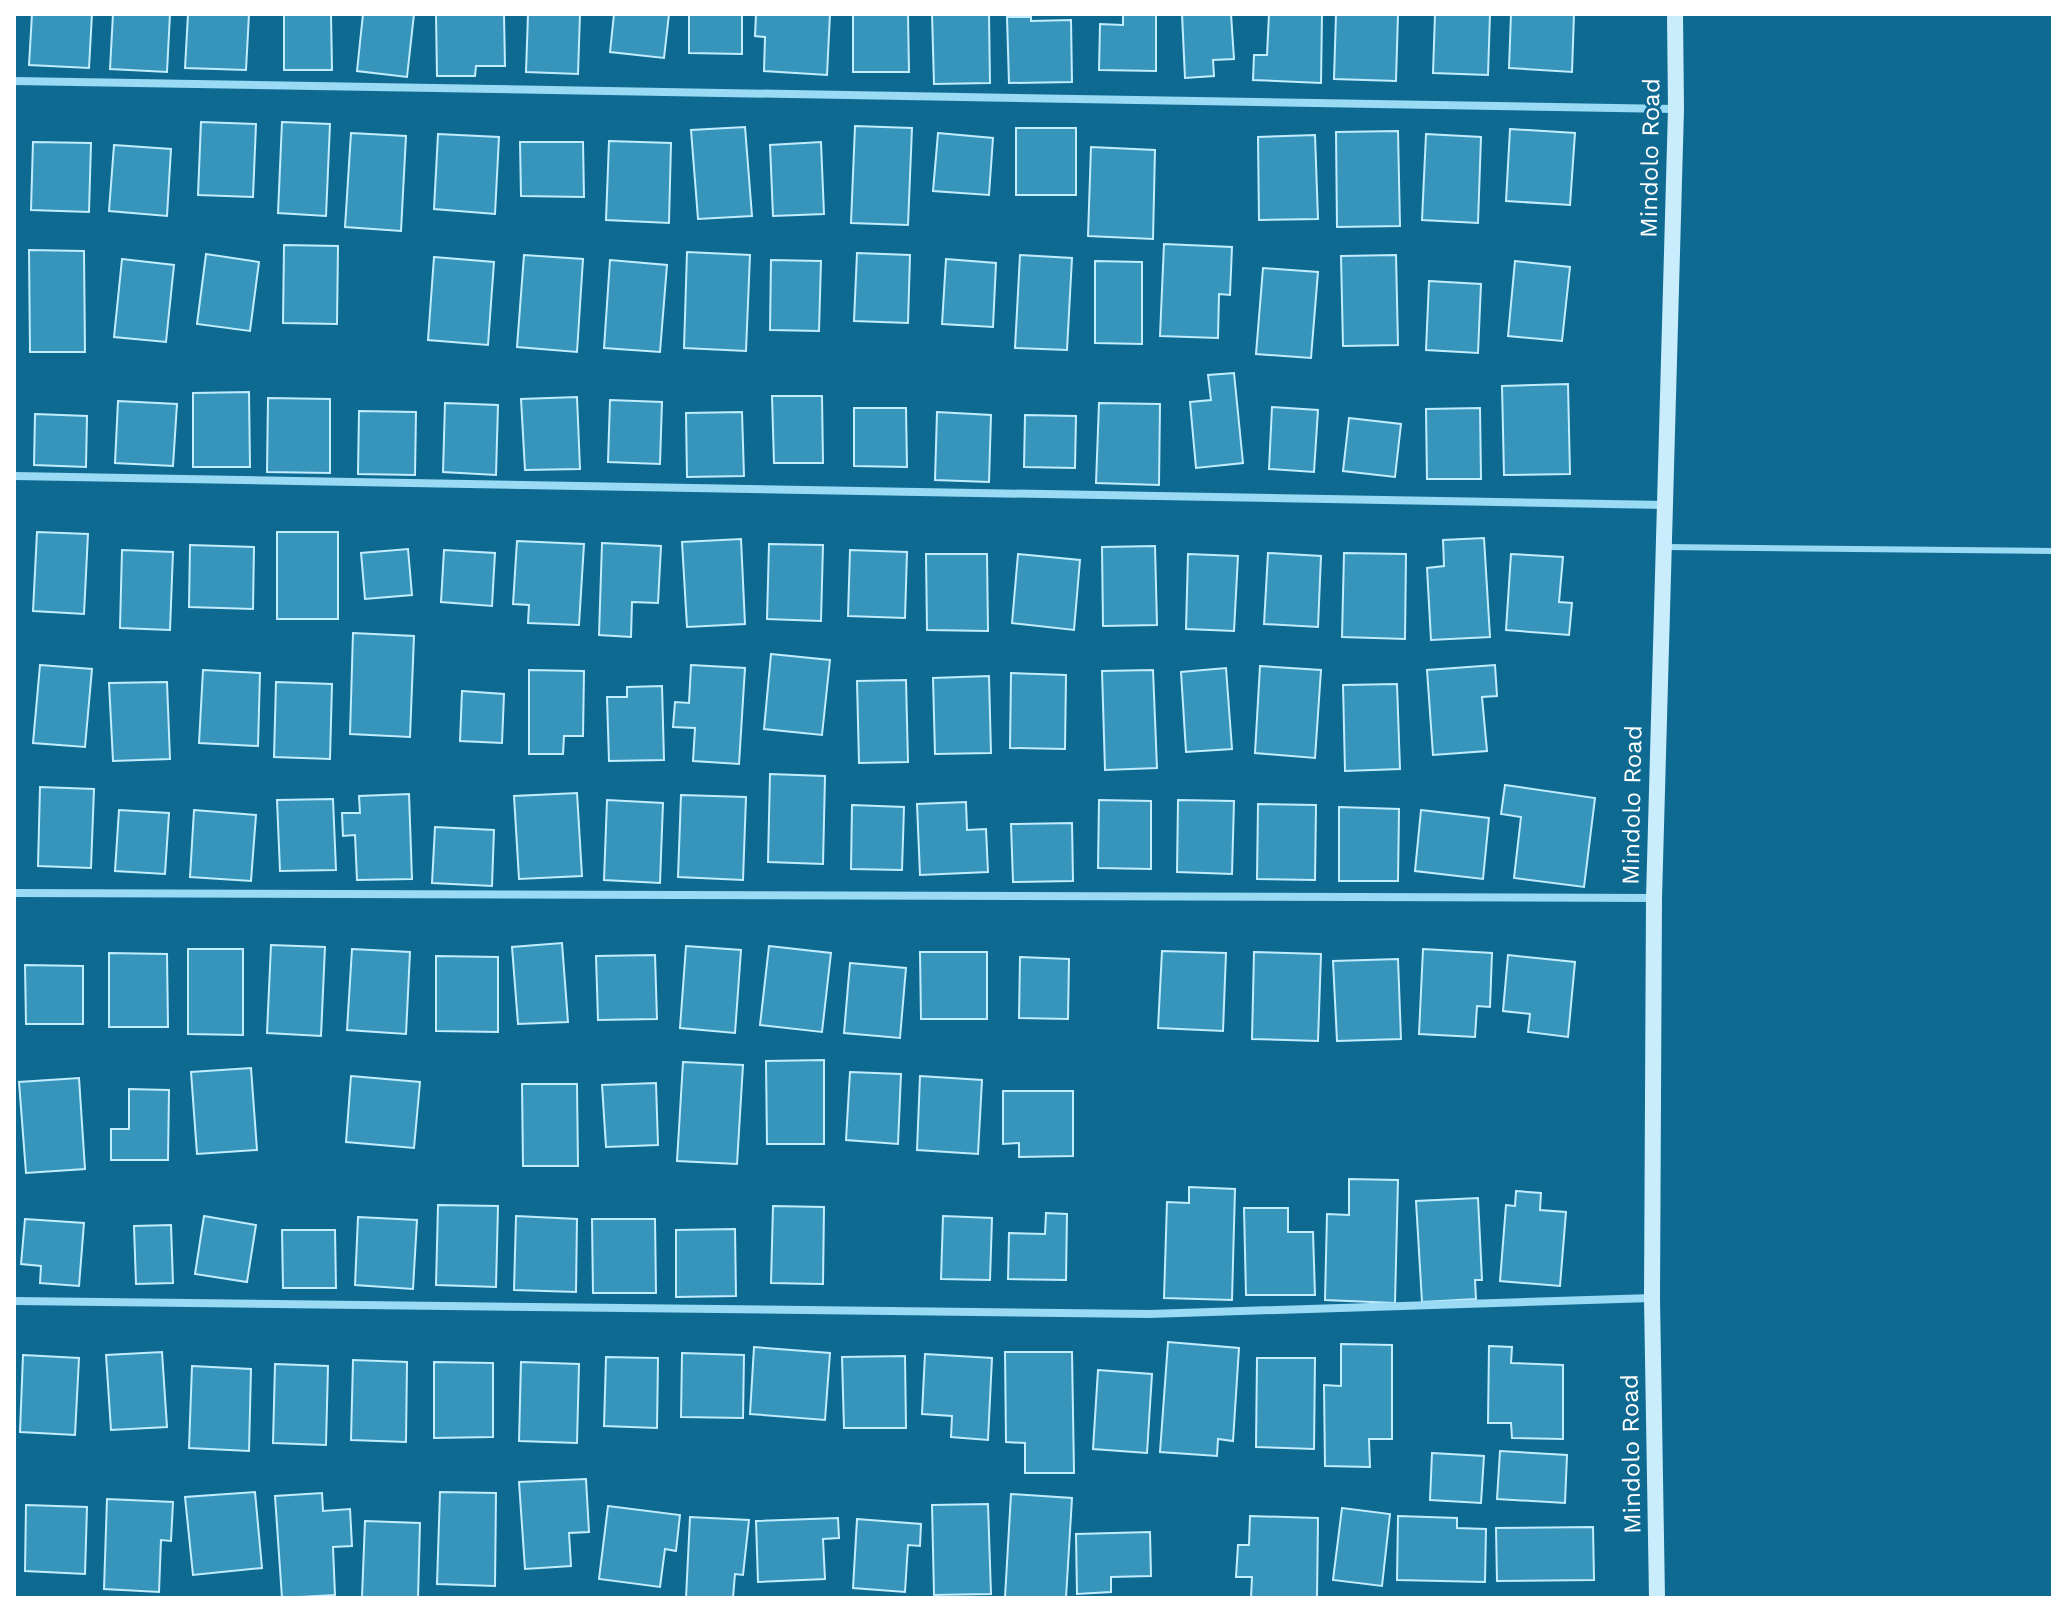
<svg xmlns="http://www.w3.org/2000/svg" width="2067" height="1612" viewBox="0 0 2067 1612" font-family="'Work Sans',sans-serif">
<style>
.building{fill:#3795bb;stroke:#c2edfe;stroke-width:2}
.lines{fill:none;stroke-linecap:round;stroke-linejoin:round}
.lane{stroke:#9adaf4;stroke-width:6}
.street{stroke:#9adaf4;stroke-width:8}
.secondary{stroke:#caedfd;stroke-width:16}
.labels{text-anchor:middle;stroke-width:6;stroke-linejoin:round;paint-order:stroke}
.street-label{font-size:24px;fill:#fff;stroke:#0f6a92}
</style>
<rect width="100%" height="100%" fill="#0f6a92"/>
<g class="building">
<path d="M32,14H92L89,68L29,65Z"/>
<path d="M113,14H170L167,72L110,69Z"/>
<path d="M188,14H249L246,70L185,68Z"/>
<path d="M284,14H331L332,70H284Z"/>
<path d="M363,14H414L407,77L357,71Z"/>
<path d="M436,14H504L505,66H476L475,76H437Z"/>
<path d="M528,14H580L578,74L526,72Z"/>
<path d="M614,14H669L664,58L610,52Z"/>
<path d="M689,14H742V54L689,53Z"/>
<path d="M756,14H830L827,75L764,71L765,37L755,36Z"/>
<path d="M853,14H908L909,72H853Z"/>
<path d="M932,14H989L990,83L934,84Z"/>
<path d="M1123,14H1156V71L1099,70L1100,24L1123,25Z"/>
<path d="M1182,14H1231L1234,59L1213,60L1214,76L1185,78Z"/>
<path d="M1269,14H1322L1321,83L1253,80L1254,55H1267Z"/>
<path d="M1336,14H1398L1396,81L1334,79Z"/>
<path d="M1435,14H1490L1488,75L1433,73Z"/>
<path d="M1511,14H1574L1572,72L1509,68Z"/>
<path d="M1007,17H1031V21L1071,20L1072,82L1009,83Z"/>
<path d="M201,122L256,124L253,197L198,195Z"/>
<path d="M282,122L330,124L326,216L278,213Z"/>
<path d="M855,126L912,128L908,225L851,223Z"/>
<path d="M745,127L752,216L698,219L691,130Z"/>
<rect x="1016" y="128" width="60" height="67"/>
<path d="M1510,129L1575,133L1570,205L1506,201Z"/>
<path d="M1398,131L1400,226L1337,227L1336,132Z"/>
<path d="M351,133L406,136L401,231L345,227Z"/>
<path d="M938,133L993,138L989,195L933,191Z"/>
<path d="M438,134L499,137L495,214L434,209Z"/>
<path d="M1426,134L1481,137L1478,223L1422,220Z"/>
<path d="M1315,135L1318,219L1259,220L1258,137Z"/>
<path d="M609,141L671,143L669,223L606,220Z"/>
<path d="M33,142L91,143L89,212L31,210Z"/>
<path d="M520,142H583L584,197L521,196Z"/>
<path d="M821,142L824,214L773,216L770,145Z"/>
<path d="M114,145L171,149L167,216L109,211Z"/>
<path d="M1091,147L1155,150L1153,239L1088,236Z"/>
<path d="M1164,244L1232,247L1230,295L1219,294L1218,338L1160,336Z"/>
<path d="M284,245L338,246L337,324L283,323Z"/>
<path d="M29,250L84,251L85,352H30Z"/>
<path d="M687,252L750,255L746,351L684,348Z"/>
<path d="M857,253L910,255L908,323L854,321Z"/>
<path d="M206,254L259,262L250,331L197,324Z"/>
<path d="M524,255L583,259L577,352L517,347Z"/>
<path d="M1020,255L1072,258L1067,350L1015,348Z"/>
<path d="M1396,255L1398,345L1343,346L1341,256Z"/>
<path d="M434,257L494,262L488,345L428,340Z"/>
<path d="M122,259L174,265L166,342L114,337Z"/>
<path d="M946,259L996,263L993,327L942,324Z"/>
<path d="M610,260L667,265L660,352L604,348Z"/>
<path d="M771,260L821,261L819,331L770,330Z"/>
<path d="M1095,261L1142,262V344L1095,343Z"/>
<path d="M1515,261L1570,267L1562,341L1508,336Z"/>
<path d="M1263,268L1318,272L1311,358L1256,354Z"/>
<path d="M1429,281L1481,284L1478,353L1426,350Z"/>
<path d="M1234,373L1243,463L1196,468L1190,402L1211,400L1208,375Z"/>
<path d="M1568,384L1570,474L1504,475L1502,386Z"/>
<path d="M249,392L250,467H193V393Z"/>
<path d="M772,396H822L823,463H774Z"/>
<path d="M577,397L580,469L525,470L521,399Z"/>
<path d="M268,398L330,399V473L267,472Z"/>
<path d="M610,400L662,402L660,464L608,462Z"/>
<path d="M118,401L177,404L173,466L115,463Z"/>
<path d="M445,403L498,405L496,475L443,472Z"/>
<path d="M1099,403L1160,404L1159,485L1096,483Z"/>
<path d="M1272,407L1318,410L1314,472L1269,469Z"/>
<path d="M854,408H906L907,467L854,466Z"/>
<path d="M1480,408L1481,479H1427L1426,409Z"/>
<path d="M359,411L416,412L415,475L358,474Z"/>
<path d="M742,412L744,476L687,477L686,413Z"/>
<path d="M937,412L991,415L989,482L935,480Z"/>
<path d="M35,414L87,416L86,467L34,465Z"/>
<path d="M1025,415L1076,416L1075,468L1024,467Z"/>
<path d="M1349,418L1401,424L1395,477L1343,471Z"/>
<path d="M37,532L88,534L84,614L33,611Z"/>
<rect x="277" y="532" width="61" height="87"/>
<path d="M1484,538L1490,637L1431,640L1427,568L1444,566L1443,540Z"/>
<path d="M741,539L745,624L687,627L682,542Z"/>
<path d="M517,541L584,544L579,625L528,623L529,605L513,604Z"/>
<path d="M602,543L661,546L658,603L632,602L631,637L599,635Z"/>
<path d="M769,544L823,545L821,621L767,619Z"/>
<path d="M190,545L254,547L253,609L189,607Z"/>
<path d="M1155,546L1157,625L1103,626L1102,547Z"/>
<path d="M408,549L412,595L365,599L361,553Z"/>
<path d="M122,550L173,552L170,630L120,628Z"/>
<path d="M444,550L495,553L492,606L441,602Z"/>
<path d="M850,550L907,552L905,618L848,616Z"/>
<path d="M1268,553L1321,556L1318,627L1264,624Z"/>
<path d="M1344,553L1406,554L1405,639L1342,637Z"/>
<path d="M926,554H987L988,631L927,630Z"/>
<path d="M1018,554L1080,560L1074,630L1012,623Z"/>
<path d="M1188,554L1238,556L1234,631L1186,629Z"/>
<path d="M1511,554L1563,557L1559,602L1572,603L1569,635L1506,630Z"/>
<path d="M353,633L414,636L410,737L350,734Z"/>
<path d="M771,654L830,660L822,735L764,729Z"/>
<path d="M40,665L92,669L85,747L33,743Z"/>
<path d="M691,665L745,668L739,764L693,761L695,728L673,727L675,702L689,703Z"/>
<path d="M1495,665L1497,696L1482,697L1487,751L1433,755L1427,670Z"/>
<path d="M1260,666L1321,670L1315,758L1255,753Z"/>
<path d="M1226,668L1232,749L1186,752L1181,672Z"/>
<path d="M203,670L260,673L258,746L199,743Z"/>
<path d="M529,670L584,671L583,736H564L563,754H529Z"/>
<path d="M1153,670L1157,768L1105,770L1102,671Z"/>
<path d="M1011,673L1066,675L1065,749L1010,748Z"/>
<path d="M989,676L991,753L935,754L933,678Z"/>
<path d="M906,680L908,762L859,763L857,681Z"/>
<path d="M167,682L170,759L113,761L109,683Z"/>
<path d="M276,682L332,684L330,759L274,757Z"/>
<path d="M1397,684L1400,769L1345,771L1343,685Z"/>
<path d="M662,686L664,760L609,761L607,697H627V687Z"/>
<path d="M462,691L504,694L502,743L460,741Z"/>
<path d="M770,774L825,776L823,864L768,862Z"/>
<path d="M1505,785L1595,798L1584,887L1514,878L1521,817L1501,814Z"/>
<path d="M40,787L94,789L91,868L38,866Z"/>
<path d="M577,793L582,876L519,879L514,796Z"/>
<path d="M409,794L412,879L357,880L355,835L343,836L342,813H360L359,796Z"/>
<path d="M681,795L746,797L743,880L678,877Z"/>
<path d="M333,799L336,870L280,871L277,800Z"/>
<path d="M607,800L663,803L660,883L604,880Z"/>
<path d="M1099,800L1151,801V869L1098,868Z"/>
<path d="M1178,800L1234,801L1232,874L1177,872Z"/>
<path d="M966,802L967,830L986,829L988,872L920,875L917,804Z"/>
<path d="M1258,804L1316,805L1315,880L1257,879Z"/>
<path d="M852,805L904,807L902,870L851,869Z"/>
<path d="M1339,807L1399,809L1398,881H1339Z"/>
<path d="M119,810L169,813L165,874L115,871Z"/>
<path d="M194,810L256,815L251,881L190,877Z"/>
<path d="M1421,810L1489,818L1483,879L1415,871Z"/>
<path d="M1072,823L1073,881L1013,882L1011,824Z"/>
<path d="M435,827L494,830L492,886L432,883Z"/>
<path d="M562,943L568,1022L518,1024L512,947Z"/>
<path d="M271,945L325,947L321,1036L267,1033Z"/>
<path d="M686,946L741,950L735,1033L680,1028Z"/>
<path d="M769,946L831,953L822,1032L760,1025Z"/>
<path d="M188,949H243V1035L188,1034Z"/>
<path d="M352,949L410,952L406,1034L347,1030Z"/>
<path d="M1423,949L1492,953L1490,1007L1477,1006L1475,1037L1419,1034Z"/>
<path d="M1162,951L1226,953L1223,1031L1158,1028Z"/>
<path d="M920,952H987V1019H921Z"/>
<path d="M1254,952L1321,954L1318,1041L1252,1039Z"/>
<path d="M109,953L167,954L168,1027H109Z"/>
<path d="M655,955L657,1019L598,1020L596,956Z"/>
<path d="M1508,955L1575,962L1568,1037L1528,1032L1530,1014L1503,1011Z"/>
<path d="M436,956L498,957V1032L436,1031Z"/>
<path d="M1020,957L1069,959L1068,1019L1019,1018Z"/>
<path d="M1398,959L1401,1039L1337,1041L1333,961Z"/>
<path d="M850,963L906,968L900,1038L844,1033Z"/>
<path d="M25,965L83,966V1024H26Z"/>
<path d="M824,1060V1144H767L766,1061Z"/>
<path d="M683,1062L743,1065L737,1164L677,1161Z"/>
<path d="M251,1068L257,1150L197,1154L191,1072Z"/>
<path d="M850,1072L901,1074L898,1144L846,1140Z"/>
<path d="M351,1076L420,1082L414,1148L346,1142Z"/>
<path d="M920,1076L982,1080L978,1154L917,1150Z"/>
<path d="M79,1078L85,1169L26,1173L19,1082Z"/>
<path d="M656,1083L658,1145L606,1147L602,1085Z"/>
<path d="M522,1084H577L578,1166H523Z"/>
<path d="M129,1089L169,1090L168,1160H111V1129H129Z"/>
<path d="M1003,1091H1073V1156L1019,1157V1143L1003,1144Z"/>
<path d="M1349,1179L1398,1180L1395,1303L1325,1300L1327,1214L1349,1215Z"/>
<path d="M1189,1187L1235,1189L1232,1300L1164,1298L1167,1202L1189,1203Z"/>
<path d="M1516,1191L1541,1193L1540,1210L1566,1212L1560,1286L1500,1281L1506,1205L1515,1206Z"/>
<path d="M1478,1198L1482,1280H1475L1476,1299L1422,1302L1416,1201Z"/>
<path d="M438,1205L498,1206L496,1287L436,1285Z"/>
<path d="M773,1206L824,1207L823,1284L771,1283Z"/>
<path d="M1244,1208H1288V1232H1313L1315,1295H1246Z"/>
<path d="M1046,1213L1067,1214L1066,1280L1008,1279L1009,1233L1045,1234Z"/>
<path d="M204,1216L256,1225L247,1282L195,1274Z"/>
<path d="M516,1216L577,1219L576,1292L514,1290Z"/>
<path d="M943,1216L992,1218L990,1280L941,1279Z"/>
<path d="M358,1217L417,1220L413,1289L355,1285Z"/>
<path d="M25,1219L84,1223L79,1286L40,1283L41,1266L21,1264Z"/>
<path d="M592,1219H655L656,1293H593Z"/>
<path d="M171,1225L173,1283L136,1284L134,1226Z"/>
<path d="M735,1229L736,1296L676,1297V1230Z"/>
<path d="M282,1230H335L336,1288H283Z"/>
<path d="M1168,1342L1239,1348L1233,1441L1218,1439L1217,1456L1160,1452Z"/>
<path d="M1341,1344L1392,1345V1439H1369L1370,1467L1325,1466L1324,1385L1341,1386Z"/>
<path d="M1489,1346L1512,1347L1511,1363L1563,1365V1439L1512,1438L1511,1423H1488Z"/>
<path d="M754,1347L830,1353L825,1420L750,1414Z"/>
<path d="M162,1352L167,1427L111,1430L106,1355Z"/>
<path d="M1005,1352H1072L1074,1473H1025V1443L1006,1442Z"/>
<path d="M682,1353L744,1355L743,1418L681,1417Z"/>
<path d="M925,1354L992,1358L988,1440L951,1437L952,1416L922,1414Z"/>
<path d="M23,1355L79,1358L75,1435L20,1432Z"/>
<path d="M905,1356L906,1428H844L842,1357Z"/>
<path d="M606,1357L658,1358L657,1428L604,1426Z"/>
<path d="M1257,1358H1315L1314,1449L1256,1447Z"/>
<path d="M353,1360L407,1362L406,1442L351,1440Z"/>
<path d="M434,1362L493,1363V1437L434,1438Z"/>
<path d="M521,1362L579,1364L577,1443L519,1441Z"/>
<path d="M275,1364L328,1366L326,1445L273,1443Z"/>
<path d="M192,1366L251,1369L249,1451L189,1448Z"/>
<path d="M1098,1370L1152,1374L1147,1453L1093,1449Z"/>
<path d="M1500,1451L1567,1455L1565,1503L1497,1499Z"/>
<path d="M1432,1453L1484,1456L1481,1503L1430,1500Z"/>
<path d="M586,1479L589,1532L569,1533L571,1566L525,1569L519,1482Z"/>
<path d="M255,1492L262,1568L193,1575L185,1497Z"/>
<path d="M440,1492L496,1493L495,1586L437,1584Z"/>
<path d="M322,1493L323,1511L350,1509L352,1546L333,1547L335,1595L282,1598L275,1496Z"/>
<path d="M1011,1494L1072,1498L1066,1598L1005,1597Z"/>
<path d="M107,1499L173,1502L171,1541L161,1540L159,1592L104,1589Z"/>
<path d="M988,1504L991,1594L934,1595L932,1505Z"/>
<path d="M26,1505L87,1507L85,1574L25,1571Z"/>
<path d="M608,1506L680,1515L676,1551L665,1549L660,1587L599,1579Z"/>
<path d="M1342,1508L1390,1514L1382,1586L1333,1580Z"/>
<path d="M1250,1516L1318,1518L1317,1598H1251L1252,1577H1236L1238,1545H1249Z"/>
<path d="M1398,1516L1457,1518V1528L1486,1529L1485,1582L1397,1580Z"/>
<path d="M690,1517L749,1520L743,1575L735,1574L733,1598H686Z"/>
<path d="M838,1518L839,1538L823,1539L825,1579L758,1582L756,1521Z"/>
<path d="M857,1519L921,1524L920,1546L908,1545L905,1592L853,1588Z"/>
<path d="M365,1521L420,1523L418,1598L362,1597Z"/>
<path d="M1593,1527L1594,1580L1497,1581L1496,1528Z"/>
<path d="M1150,1532L1151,1576L1111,1577V1592L1077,1594L1076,1534Z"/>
</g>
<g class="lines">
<path class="lane" d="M1665,547L2053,551"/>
<g class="street">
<path d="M14,81L1675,109"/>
<path d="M14,476L1665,505"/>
<path d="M14,893L1654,898"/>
<path d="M14,1301L1149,1314L1652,1298"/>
</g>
<path class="secondary" d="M1657,1598L1652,1298L1654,898L1676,109L1675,14"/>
</g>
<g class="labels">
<g class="street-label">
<text transform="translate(1650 158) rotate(-89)" y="8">Mindolo Road</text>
<text transform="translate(1632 805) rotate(-89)" y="8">Mindolo Road</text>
<text transform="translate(1631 1454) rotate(-91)" y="8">Mindolo Road</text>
</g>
</g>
<rect width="2067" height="1612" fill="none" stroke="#ffffff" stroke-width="32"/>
</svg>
